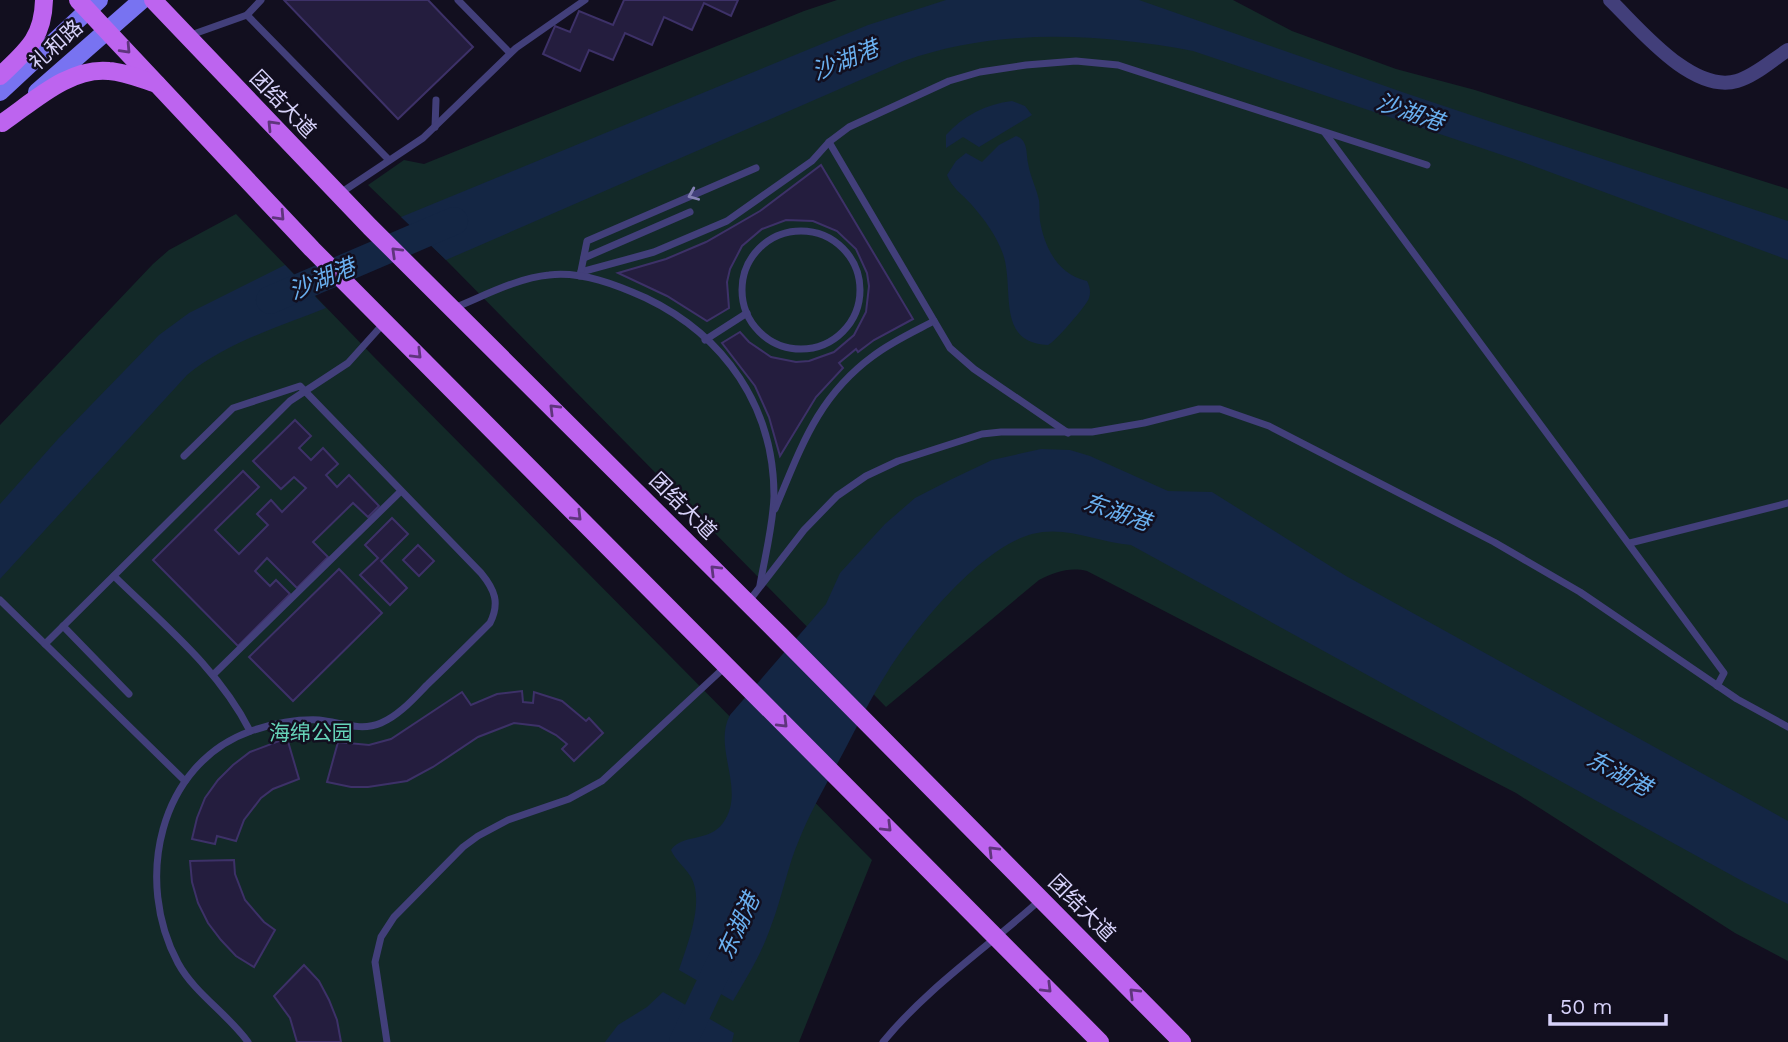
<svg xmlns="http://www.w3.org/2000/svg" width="1788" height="1042" viewBox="0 0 1788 1042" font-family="'Work Sans','Noto Sans SC',sans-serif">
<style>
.green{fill:#132928}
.water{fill:#142644}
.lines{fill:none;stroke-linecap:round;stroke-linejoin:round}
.river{stroke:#142644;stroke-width:28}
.building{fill:#241d3e;stroke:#3d3168;stroke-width:2}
.lane{stroke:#423f7a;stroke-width:7}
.street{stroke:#423f7a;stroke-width:14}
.secondary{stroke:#7873f1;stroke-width:18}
.primary{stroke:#bd64ef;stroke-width:18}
.oneway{stroke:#5f357d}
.oneway2{stroke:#8581b4}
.labels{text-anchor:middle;stroke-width:5;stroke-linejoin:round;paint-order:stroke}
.street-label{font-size:21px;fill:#d7d2fa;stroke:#120f1f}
.park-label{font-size:21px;fill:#66d3b9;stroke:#120f1f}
.water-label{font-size:23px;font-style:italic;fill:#6ab0f0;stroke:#120f1f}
</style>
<rect width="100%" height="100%" fill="#120f1f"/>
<g class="green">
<path d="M837,0H1233L1292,31L1396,69L1475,90L1788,189V961L1735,933L1516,793L1087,571C1069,567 1055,572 1039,580L886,707L446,260L368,185L404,160L424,164L804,11Z"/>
<path d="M236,214L374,357L872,860L799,1042H0V425L153,264L169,250Z"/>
</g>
<g class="water">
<path d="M946,0H1139L1405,93L1788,221V260L1520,161L1193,51C1097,33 997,28 904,61L446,260L401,217L868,25Z"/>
<path d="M1012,101L1025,106L1032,115L979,147L963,137L946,148V135C963,116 986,104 1012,101Z"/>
<path d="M1016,136C1028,140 1026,152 1028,163C1030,176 1036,187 1039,200C1040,207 1039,214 1040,221C1045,249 1058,274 1087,281C1090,287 1091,292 1089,298C1087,305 1055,342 1048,345C995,343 1015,289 1003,254C996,235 985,220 971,204C963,195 951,187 947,175L956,161L966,153L982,162L999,145Z"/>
<path d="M285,265L326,308C279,327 227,342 187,375L0,579V504L58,439L159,335L189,313Z"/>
<path d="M1041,449L1070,450L1090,456L1168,491L1212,492L1346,576L1788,821V904L1744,882L1131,545C1097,542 1066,525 1032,534C979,549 917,626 888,671C871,697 857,727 842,755C827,783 811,810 799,840C787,868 782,898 771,926C762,953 747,977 733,1001L679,970C687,945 705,902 691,877C685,867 675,860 671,850C683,833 708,843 723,823C747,790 712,748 730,715L826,604L840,573L885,524L915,498L952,479L992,460Z"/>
<path d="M663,992L734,1033L732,1042H605L618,1025L647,1007Z"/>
</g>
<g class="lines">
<g class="river">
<path d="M270,300L454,221"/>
<path d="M683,1042L725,953"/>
</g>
</g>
<g class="building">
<path d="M284,0H428L473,47L398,119Z"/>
<path d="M624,0H738L731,16L704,3L692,30L664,17L652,45L625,33L613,60L589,50L580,71L543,54L555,26L570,32L579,11L613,25Z"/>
<path d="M821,165L913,319L874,340L858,352L856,349L839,363L843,368L816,397L780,456L769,417L755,386L722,343L740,332L749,342L771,357L796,362L809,361L834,352L854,335L866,312L869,286L867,273L856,249L837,231L813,221L786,220L762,229L742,246L730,269L727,282L729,308L707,321L667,296L618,273L666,259L706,242L760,211Z"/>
<path d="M295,420L311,436L299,448L311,460L323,448L338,464L326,475L337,487L349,475L379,506L368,517L353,503L313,542L328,557L297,588L267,558L255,571L270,586L276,580L290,594L238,646L153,560L243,471L259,487L215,530L239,554L268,525L257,514L271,500L282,512L306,488L294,477L281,489L253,461Z"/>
<path d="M392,518L408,534L381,561L407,588L390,605L360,575L378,558L365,545Z"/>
<path d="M418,545L434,561L419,576L403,560Z"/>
<path d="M339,569L382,613L293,701L249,657Z"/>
<path d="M522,691L523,702L533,703L534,692L562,701L586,721L589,718L603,733L574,761L562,749L567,744L556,735L539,726L514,723L478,737L433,767L407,781L368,787H351L327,782L338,742L369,745L391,739L462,692L471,705L497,694Z"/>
<path d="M287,738L299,779L273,789L261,798L244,820L236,841L217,836L215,844L192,839L197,818L205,798L218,780L233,765L250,752Z"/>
<path d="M234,860L235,874L245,900L264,922L275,930L254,967L236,956L221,940L208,923L198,903L192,882L190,861Z"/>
<path d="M304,965L319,981L329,1000L337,1020L341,1042H297L290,1018L274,996Z"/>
</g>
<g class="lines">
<g class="lane">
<path d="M458,0L510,53"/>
<path d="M247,15L389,160"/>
<path d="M188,36L247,15L261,0"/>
<path d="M435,127L436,100"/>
<path d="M1325,133L1724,673L1717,686"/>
<path d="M829,142L950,348L974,369L1068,433"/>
<path d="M339,194L423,138L516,48L585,0"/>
<circle cx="801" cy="290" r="59"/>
<path d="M584,258L690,212"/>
<path d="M581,272L654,252L727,221L812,161L829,142L849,127L949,81L980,72L1026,65L1076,61L1118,65L1427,165"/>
<path d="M580,276L587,241L756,168"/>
<path d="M454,308C484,296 517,278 549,275C582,271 617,285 646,298C725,336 774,407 774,496C773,526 765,556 760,585"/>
<path d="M705,340L747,313"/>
<path d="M184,456L233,408L300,386L481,573C495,590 500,603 490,623C470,643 450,663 429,683C415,697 400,715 381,723C360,732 340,722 319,720C296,719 272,724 251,731C158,764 134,882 178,963C195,994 227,1013 248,1042"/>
<path d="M775,509C801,448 817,397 873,356C891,342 913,332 934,321"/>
<path d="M1630,543L1788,503"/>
<path d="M114,576C163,624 219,669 250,731"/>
<path d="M0,600L185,781"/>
<path d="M749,601L804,530L837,496L866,476L898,461L982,434L1001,432H1092L1144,423L1199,409H1220L1269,426L1494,542L1580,592L1737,699L1788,727"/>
<path d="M63,626L129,694"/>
<path d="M45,644L290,401L348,363L384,323"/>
<path d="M214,674L401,491"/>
<path d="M387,1042L375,962L381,937L394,917L463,847L478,836L508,820L569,799L602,781L726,666"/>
<path d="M883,1042C928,987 988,947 1040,900"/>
</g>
<path class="street" d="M1610,0C1639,28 1692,94 1737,81C1755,76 1772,60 1788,50"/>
<g class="secondary">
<path d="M0,92L99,0"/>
<path d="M37,92L142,0"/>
</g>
<g class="primary">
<path d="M78,0L312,249L1100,1042"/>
<path d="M153,0L370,227L780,635L1182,1042"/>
<path d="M0,76C26,51 43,39 44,0"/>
<path d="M2,123C33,102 69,67 109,71C125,72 141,79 157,84"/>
</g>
</g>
<defs><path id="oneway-chevron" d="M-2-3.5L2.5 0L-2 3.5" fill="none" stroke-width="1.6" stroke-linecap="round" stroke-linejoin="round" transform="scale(1.75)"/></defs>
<g class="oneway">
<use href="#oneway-chevron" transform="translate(126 49) rotate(47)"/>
<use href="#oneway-chevron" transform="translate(272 125) rotate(-134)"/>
<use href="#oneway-chevron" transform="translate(280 216) rotate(47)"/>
<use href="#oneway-chevron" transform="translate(396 252) rotate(-136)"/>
<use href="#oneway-chevron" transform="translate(417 354) rotate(45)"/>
<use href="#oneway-chevron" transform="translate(554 409) rotate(-135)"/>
<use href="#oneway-chevron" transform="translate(577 516) rotate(45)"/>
<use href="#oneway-chevron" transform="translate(715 570) rotate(-135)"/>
<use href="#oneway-chevron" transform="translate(783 723) rotate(45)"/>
<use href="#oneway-chevron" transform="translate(887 827) rotate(45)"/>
<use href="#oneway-chevron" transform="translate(993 851) rotate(-135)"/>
<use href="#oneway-chevron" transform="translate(1047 988) rotate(45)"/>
<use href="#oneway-chevron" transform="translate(1134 993) rotate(-135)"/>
</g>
<use class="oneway2" href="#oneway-chevron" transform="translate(693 195) rotate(157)"/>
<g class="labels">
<g class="street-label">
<text transform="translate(56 45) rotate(-42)" y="7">礼和路</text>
<text transform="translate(283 104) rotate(46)" y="7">团结大道</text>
<text transform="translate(683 506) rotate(45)" y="7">团结大道</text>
<text transform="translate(1082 908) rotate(45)" y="7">团结大道</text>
</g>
<g class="park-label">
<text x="311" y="740">海绵公园</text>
</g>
<g class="water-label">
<text transform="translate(845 60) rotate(-22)" y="8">沙湖港</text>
<text transform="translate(1410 112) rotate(19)" y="8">沙湖港</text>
<text transform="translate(322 279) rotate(-23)" y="8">沙湖港</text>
<text transform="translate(1117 512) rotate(19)" y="8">东湖港</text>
<text transform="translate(1619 773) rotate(28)" y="8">东湖港</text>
<text transform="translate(738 926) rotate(-65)" y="8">东湖港</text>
</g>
</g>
<path d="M1550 1014v10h116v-10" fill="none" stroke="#d7d2fa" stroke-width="3.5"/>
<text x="1560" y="1014" font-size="21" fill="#d7d2fa" stroke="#120f1f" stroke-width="5" paint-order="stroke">50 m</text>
</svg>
